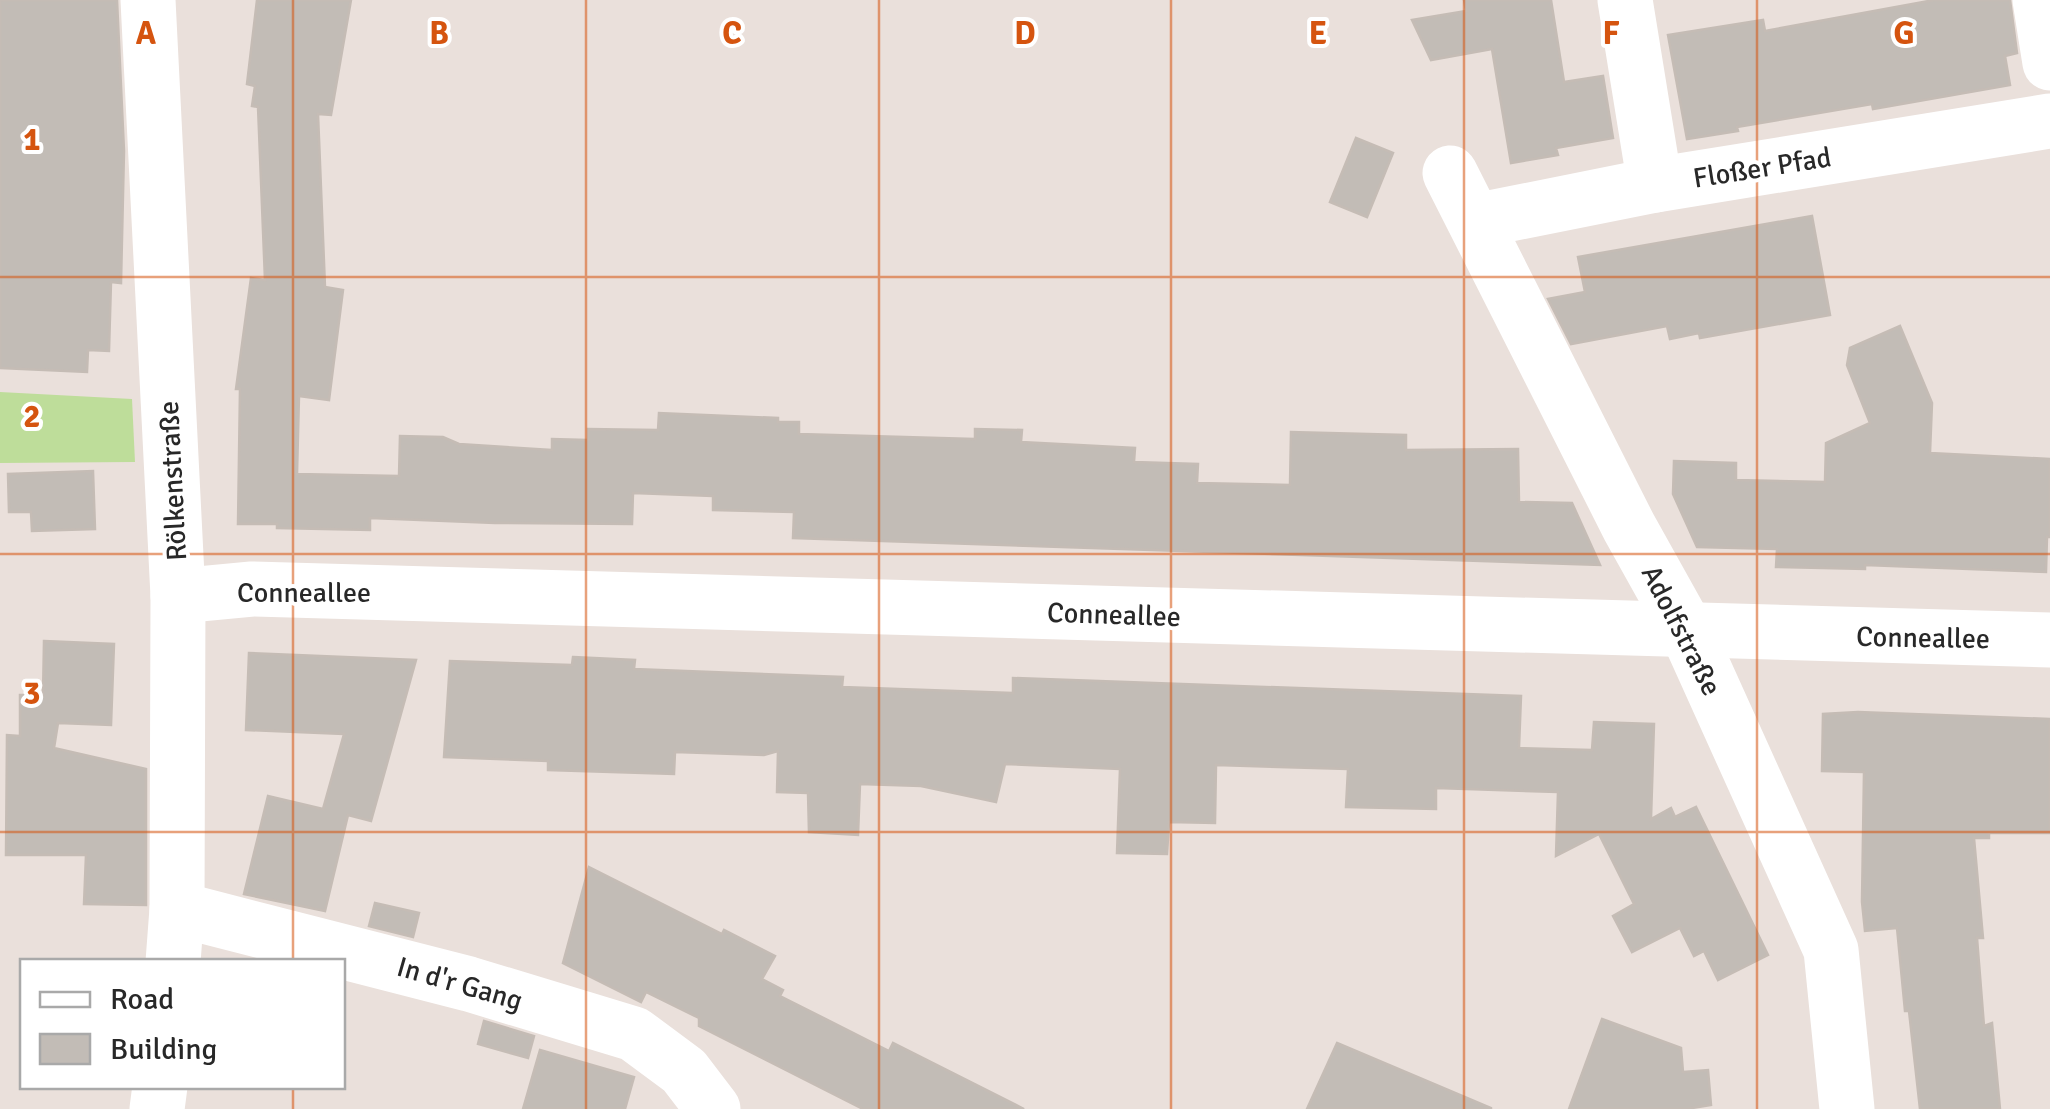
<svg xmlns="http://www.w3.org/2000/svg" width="2050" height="1109" viewBox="0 0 2050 1109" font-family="Signika,sans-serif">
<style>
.green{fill:#bedd9a}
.building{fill:#c2bcb6;stroke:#c5bcb5;stroke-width:2.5}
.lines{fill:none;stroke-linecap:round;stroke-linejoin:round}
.minor{stroke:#fff;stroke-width:55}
.grid{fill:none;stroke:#d5540f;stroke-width:2.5;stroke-opacity:0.55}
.labels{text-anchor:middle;stroke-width:8;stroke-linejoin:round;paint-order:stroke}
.street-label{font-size:28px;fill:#282828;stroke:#fff}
.grid-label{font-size:32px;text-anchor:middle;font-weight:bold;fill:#d5540f;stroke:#fff;stroke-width:8;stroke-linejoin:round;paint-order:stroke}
</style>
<rect width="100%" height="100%" fill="#eae0db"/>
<path class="green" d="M0,392L132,399L135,462L0,463Z"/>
<g class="building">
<path d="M0,0H117L124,151L121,283L111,282L109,351L88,350L87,372L0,368Z"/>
<path d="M257,0H351L331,115L318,114L325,287L343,290L329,400L299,396L297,474L399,476L400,436L443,437L459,444L552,450V439L588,440V429L658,430L659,413L778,418V422H799V434L975,439V429L1022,430L1021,442L1135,448L1134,462L1198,464L1197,483L1290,485L1291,432L1406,435V450L1518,449L1519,502L1572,503L1600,565L793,538L794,512L713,510V496L633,493L632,524L495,523L370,518V530L277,528V524H238L240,389H236L251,278L265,280L258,107L252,106L255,86L247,84Z"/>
<path d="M1464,0H1551L1564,82L1603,76L1613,138L1556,148L1558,155L1511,163L1492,49L1431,60L1412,20L1466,11Z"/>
<path d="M1934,0H2010L2017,53L2005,56L2010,85L1873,109L1872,104L1737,127L1738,131L1687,139L1668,35L1763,20L1765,31Z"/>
<path d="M1356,138L1393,153L1367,217L1330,202Z"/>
<path d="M1812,216L1830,315L1700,338L1699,333L1670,339L1667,326L1571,344L1548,299L1585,292L1578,257Z"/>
<path d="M1900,326L1932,403L1930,453L2050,459V537H2047L2046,572L1865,565V569L1776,567L1777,549L1697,547L1673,494L1674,461L1736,463V480L1825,482L1826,443L1870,423L1847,365L1850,348Z"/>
<path d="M93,471L95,529L32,531L31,512H9L8,474Z"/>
<path d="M44,641L114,644L111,725L58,723L54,748L146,769V905L84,904L86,855H6L7,735L20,736V695H43Z"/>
<path d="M249,653L416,660L371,821L348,815L325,911L244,894L268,796L323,809L344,734L246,730Z"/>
<path d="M573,657L635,660L634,669L843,677L842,687L1013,693V678L1521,696L1519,748L1592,750L1594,722L1654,724L1651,819L1671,808L1675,817L1696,807L1768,955L1718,980L1704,951L1694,956L1680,928L1632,952L1613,916L1634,904L1599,834L1556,856L1558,792L1436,788V809L1346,807L1348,769L1216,765L1215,823L1169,822L1167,854L1117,853L1120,769L1005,764L996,802L921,786L860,784L858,835L809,832L808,793L777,792L778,751L764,755L675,752L674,774L548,770V761L444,757L450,661L572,665Z"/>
<path d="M1858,712L2050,719V833H1989V838H1974L1983,938H1977L1984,1026L1992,1023L2000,1109H1920L1909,1011H1905L1897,928L1865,931L1862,902L1864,772L1822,771L1823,714Z"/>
<path d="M589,867L722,934L724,930L775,956L762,979L783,990L780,996L889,1051L893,1043L1024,1109H863L699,1026V1018L646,992L641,1002L563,963Z"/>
<path d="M375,903L419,913L413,937L369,926Z"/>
<path d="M1602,1019L1681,1048L1683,1072L1708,1070L1711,1105L1686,1109H1569Z"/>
<path d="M484,1021L534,1036L528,1058L478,1044Z"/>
<path d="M1337,1043L1491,1108V1109H1307Z"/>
<path d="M540,1050L634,1077L625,1109H523Z"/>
</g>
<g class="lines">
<g class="minor">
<path d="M148,0L178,596L177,909L173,962"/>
<path d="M1625,0L1655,185"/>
<path d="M2040,0L2050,63"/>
<path d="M1450,173L1629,527L1687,631L1831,950L1847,1109"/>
<path d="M1475,221L1655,185L2050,121"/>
<path d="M178,596L252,589L2050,640"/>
<path d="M177,909L469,984L634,1034L684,1071L713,1109"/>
<path d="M157,1109L160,1086"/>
</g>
</g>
<path class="grid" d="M293,0V962M586,0V1109M879,0V1109M1171,0V1109M1464,0V1109M1757,0V1109M0,277H2050M0,554H2050M0,832H2050M293,1086V1109"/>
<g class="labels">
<g class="street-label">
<text transform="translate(1762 167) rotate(-9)" y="10">Floßer Pfad</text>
<text transform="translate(172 481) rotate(-93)" y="10">Rölkenstraße</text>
<text x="304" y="602">Conneallee</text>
<text transform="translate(1114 614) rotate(2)" y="10">Conneallee</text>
<text transform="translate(1682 630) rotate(63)" y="10">Adolfstraße</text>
<text transform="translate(1923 637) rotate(1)" y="10">Conneallee</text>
<text transform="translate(460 983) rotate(16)" y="10">In d'r Gang</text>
</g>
</g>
<g class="grid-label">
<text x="146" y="44">A</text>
<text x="439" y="44">B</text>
<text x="732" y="44">C</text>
<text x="1025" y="44">D</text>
<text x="1318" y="44">E</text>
<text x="1611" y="44">F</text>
<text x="1904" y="44">G</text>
<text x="32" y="150">1</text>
<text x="32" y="427">2</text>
<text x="32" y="704">3</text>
</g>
<rect x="20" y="959" width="325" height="130" fill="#ffffff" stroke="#a9a9a9" stroke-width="2.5"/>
<rect x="40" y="992" width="50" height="15" fill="#ffffff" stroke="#a9a9a9" stroke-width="2.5"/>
<text x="110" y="1009" font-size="30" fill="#282828">Road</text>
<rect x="40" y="1034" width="50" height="30" fill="#c2bcb6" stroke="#a9a9a9" stroke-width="2.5"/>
<text x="110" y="1059" font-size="30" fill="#282828">Building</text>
</svg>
